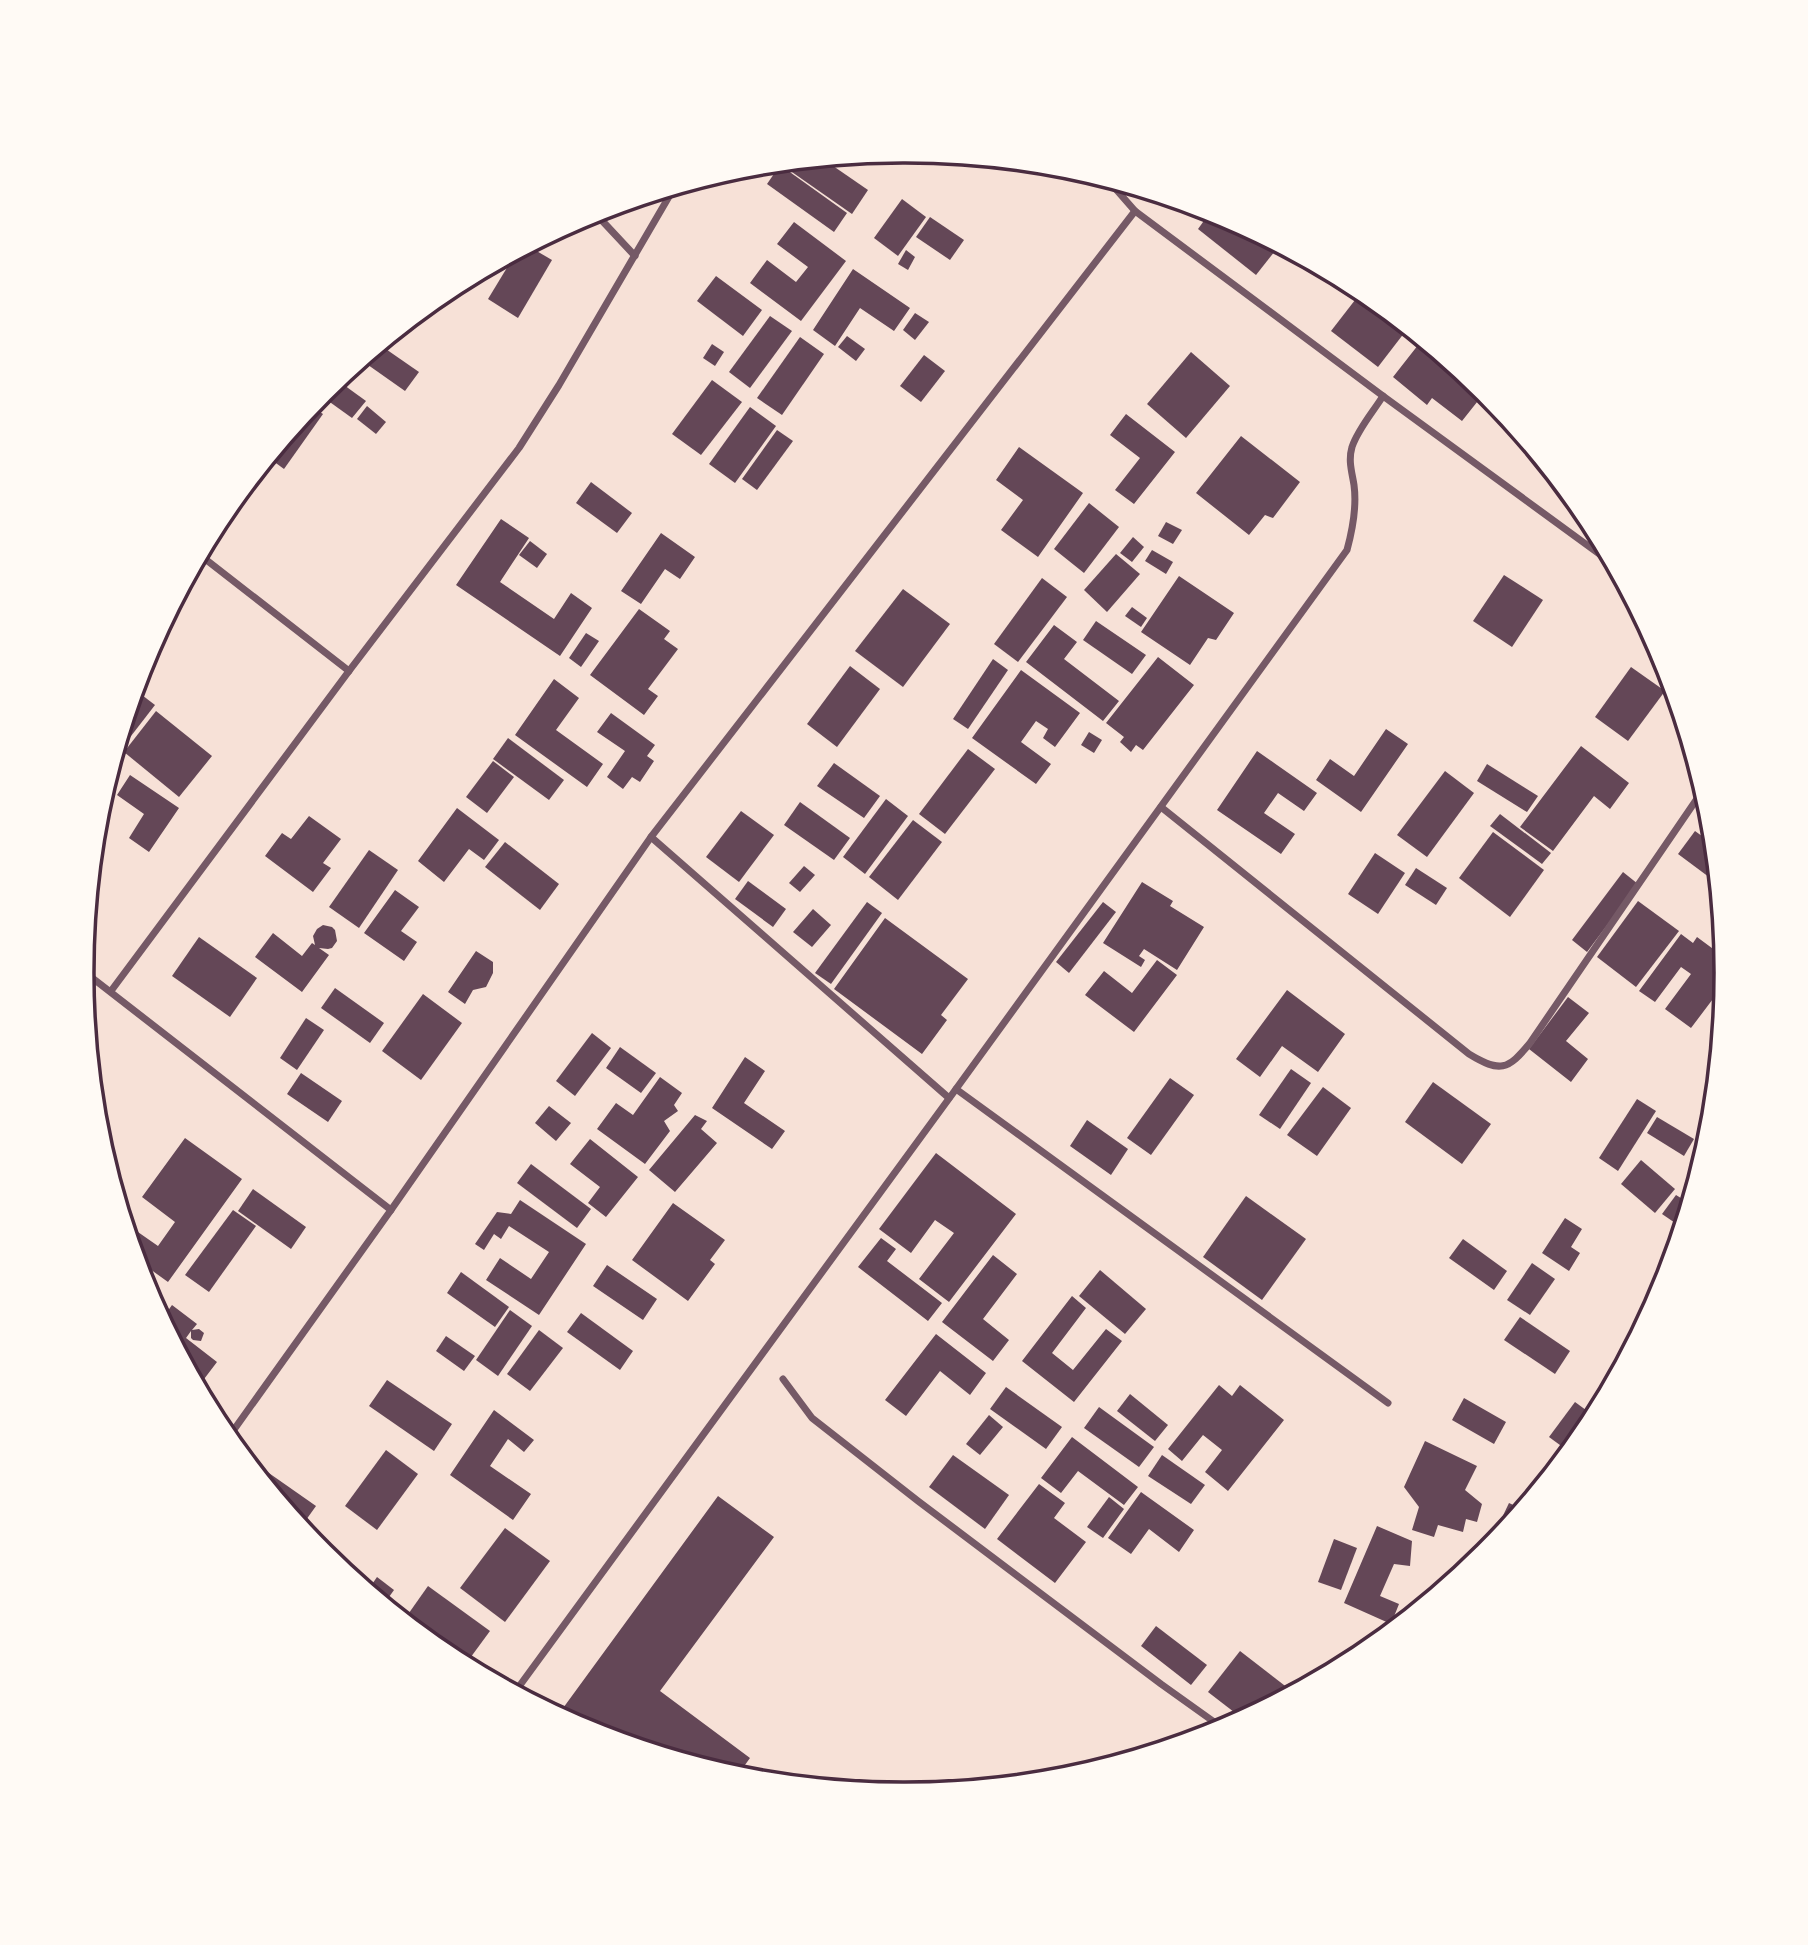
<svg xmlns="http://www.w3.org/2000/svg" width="1808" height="1945" viewBox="0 0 1808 1945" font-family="Barlow,sans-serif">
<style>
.building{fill:#644757}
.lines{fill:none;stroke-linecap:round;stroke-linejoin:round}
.minor{stroke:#755966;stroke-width:7}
.rim{fill:none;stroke:#4a2c40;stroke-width:3.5}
</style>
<rect width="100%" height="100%" fill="#f7e1d7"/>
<g class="building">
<path d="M823,159L868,190L852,214L779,163Z"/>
<path d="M780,165L847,213L834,232L767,184Z"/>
<path d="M902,199L926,217L898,256L874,238Z"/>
<path d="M1211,211L1279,246L1256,275L1198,229Z"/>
<path d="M930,217L964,240L950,260L916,237Z"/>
<path d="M794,222L846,261L801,321L750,283L767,260L796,282L808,267L777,244Z"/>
<path d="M528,246L552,260L518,318L488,299L516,253Z"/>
<path d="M906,250L915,257L908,270L898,264Z"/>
<path d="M853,269L910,308L894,331L860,308L835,346L813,330Z"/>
<path d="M716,276L762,310L743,336L697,301Z"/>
<path d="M1362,291L1408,328L1378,367L1331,331Z"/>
<path d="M915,313L929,322L915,340L903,330Z"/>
<path d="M770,316L792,331L750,388L729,372Z"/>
<path d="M847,336L865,349L856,361L838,347Z"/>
<path d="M800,337L824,354L782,415L757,398Z"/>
<path d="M1422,340L1485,392L1462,421L1432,398L1427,405L1393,377Z"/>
<path d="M712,344L724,352L715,366L703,358Z"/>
<path d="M380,345L419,372L405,391L361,360Z"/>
<path d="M1191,352L1230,386L1186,438L1147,404Z"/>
<path d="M924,355L945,371L921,402L900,386Z"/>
<path d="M337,380L366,401L352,418L320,395Z"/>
<path d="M712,380L742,402L701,455L672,434Z"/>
<path d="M311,406L323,414L284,469L269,458Z"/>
<path d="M367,406L386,422L376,434L357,419Z"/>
<path d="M750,407L776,426L735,483L709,464Z"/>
<path d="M1126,414L1175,452L1134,504L1115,490L1140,458L1110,435Z"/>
<path d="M777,430L793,441L757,490L742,479Z"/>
<path d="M1241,436L1300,482L1273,518L1265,515L1249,535L1196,493Z"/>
<path d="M1019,447L1083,493L1038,557L1001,530L1023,500L996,480Z"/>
<path d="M591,482L632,513L617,533L576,503Z"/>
<path d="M1089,503L1119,527L1084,573L1054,549Z"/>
<path d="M501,519L529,538L500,582L554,619L571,593L592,608L560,656L456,585Z"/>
<path d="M1166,522L1182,530L1173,544L1158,536Z"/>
<path d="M661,533L695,557L680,579L665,569L641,604L621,591Z"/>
<path d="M1133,537L1144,547L1132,562L1120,553Z"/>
<path d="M530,541L547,554L537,568L519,555Z"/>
<path d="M1152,550L1173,562L1166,574L1145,561Z"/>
<path d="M1116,554L1140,574L1107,612L1084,590Z"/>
<path d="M1504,575L1543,600L1512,647L1473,621Z"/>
<path d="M1179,576L1234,613L1216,640L1208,638L1190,665L1141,632Z"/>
<path d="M1042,578L1067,597L1018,662L994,644Z"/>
<path d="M903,589L950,624L903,687L855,651Z"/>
<path d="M1132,607L1147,618L1141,627L1125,616Z"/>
<path d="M639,609L670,631L664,639L678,649L648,689L658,696L644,715L590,675Z"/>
<path d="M1096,621L1146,655L1132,674L1083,640Z"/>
<path d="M1054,625L1077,642L1064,659L1119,701L1103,721L1026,662Z"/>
<path d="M586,633L599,641L581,667L569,658Z"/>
<path d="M1158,657L1194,685L1143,750L1136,745L1131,752L1120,742L1124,737L1106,723Z"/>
<path d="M993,659L1008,670L968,729L953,719Z"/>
<path d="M850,666L880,689L837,747L807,724Z"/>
<path d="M1631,667L1665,691L1628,741L1595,717Z"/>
<path d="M1021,670L1080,713L1055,747L1043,738L1048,729L1036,721L1021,742L1051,764L1036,784L972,738Z"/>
<path d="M554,679L579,698L556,730L603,764L587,787L515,735Z"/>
<path d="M138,692L155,705L121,749L118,746L133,698Z"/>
<path d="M156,711L212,756L179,797L124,752Z"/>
<path d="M611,713L655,745L647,756L654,761L640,782L632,777L623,789L607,777L625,751L597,732Z"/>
<path d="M1386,729L1408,744L1361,812L1316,780L1330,759L1354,776Z"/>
<path d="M1089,732L1102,740L1094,753L1081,745Z"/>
<path d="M508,738L564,780L549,800L493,759Z"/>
<path d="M1581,746L1629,783L1610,809L1594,796L1553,851L1520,827Z"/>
<path d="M968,749L995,769L945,834L919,814Z"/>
<path d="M1257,751L1317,793L1304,811L1278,793L1264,813L1295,834L1281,854L1217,810Z"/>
<path d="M493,761L514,777L487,813L466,797Z"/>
<path d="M834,763L880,796L864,818L817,786Z"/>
<path d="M1487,764L1538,796L1527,812L1477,781Z"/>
<path d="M1445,771L1474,793L1427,857L1397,835Z"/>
<path d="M130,775L179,808L149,852L129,838L144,814L117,795Z"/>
<path d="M886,799L908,816L865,874L843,857Z"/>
<path d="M800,802L850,838L834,860L784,825Z"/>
<path d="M1708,806L1710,813L1712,828L1699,817Z"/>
<path d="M457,808L499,840L484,860L469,849L444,882L418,861Z"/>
<path d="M741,811L774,835L739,882L706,857Z"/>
<path d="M1500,814L1551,853L1542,864L1490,826Z"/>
<path d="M309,816L341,839L323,863L331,868L313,892L265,856L282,833L291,839Z"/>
<path d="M913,820L942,842L898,900L869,877Z"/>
<path d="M1695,831L1713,844L1717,883L1678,854Z"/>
<path d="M1493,832L1544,870L1510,917L1459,878Z"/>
<path d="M505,842L559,884L540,910L485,867Z"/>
<path d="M369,850L398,870L359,928L329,907Z"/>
<path d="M1375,853L1405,873L1378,914L1348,894Z"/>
<path d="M804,866L815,875L800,892L789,883Z"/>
<path d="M1416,868L1447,888L1436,905L1405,885Z"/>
<path d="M1623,872L1638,884L1587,952L1572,940Z"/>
<path d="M748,881L786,909L773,927L735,899Z"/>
<path d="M1142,882L1173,901L1170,906L1204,927L1177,970L1144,949L1139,956L1145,960L1141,967L1103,943Z"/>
<path d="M395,890L419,907L401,931L417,942L404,961L364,933Z"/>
<path d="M1638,901L1679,931L1636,987L1597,957Z"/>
<path d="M867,902L882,913L831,984L815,973Z"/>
<path d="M1103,902L1116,912L1069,973L1056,962Z"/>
<path d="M813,909L831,925L812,947L793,932Z"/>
<path d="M885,918L968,979L941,1015L947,1020L922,1054L834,989Z"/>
<path d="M323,925L332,927L335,930L337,941L332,948L328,949L319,948L329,955L302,992L255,957L273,933L302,956L312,943L315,945L313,936L317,929Z"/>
<path d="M1681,934L1693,943L1697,937L1724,957L1725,983L1691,1028L1665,1009L1691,974L1681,967L1655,1002L1639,991Z"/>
<path d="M199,937L257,978L230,1017L172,976Z"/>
<path d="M476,951L493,962V973L486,987L473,990L465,1004L448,992Z"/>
<path d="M1157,960L1177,975L1134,1032L1085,995L1104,971L1132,993Z"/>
<path d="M335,988L384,1023L370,1043L321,1008Z"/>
<path d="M1287,990L1345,1034L1318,1072L1282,1046L1260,1077L1236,1059Z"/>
<path d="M423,994L462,1023L421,1080L382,1051Z"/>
<path d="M1568,997L1589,1013L1566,1041L1588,1059L1571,1082L1529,1049Z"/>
<path d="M306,1018L324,1030L297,1070L280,1058Z"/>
<path d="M592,1033L611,1048L575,1096L556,1081Z"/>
<path d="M620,1047L656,1073L641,1093L606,1068Z"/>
<path d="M745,1057L765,1071L744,1103L785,1131L772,1149L712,1108Z"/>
<path d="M1291,1069L1311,1083L1280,1129L1259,1115Z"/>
<path d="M301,1073L342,1101L328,1122L287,1094Z"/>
<path d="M660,1077L682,1093L674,1105L678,1111L664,1121L670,1131L645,1164L597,1129L616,1103L633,1115Z"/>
<path d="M1170,1078L1194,1095L1151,1155L1127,1138Z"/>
<path d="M1433,1082L1491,1124L1462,1164L1405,1122Z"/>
<path d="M1323,1087L1351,1108L1317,1156L1287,1135Z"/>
<path d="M1637,1099L1656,1111L1618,1171L1599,1158Z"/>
<path d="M549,1106L571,1123L556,1141L535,1123Z"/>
<path d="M695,1115L707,1121L701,1129L717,1143L675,1192L649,1170Z"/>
<path d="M1657,1117L1694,1139L1684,1156L1647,1133Z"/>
<path d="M1087,1120L1128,1149L1111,1175L1070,1146Z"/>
<path d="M185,1138L242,1179L168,1282L136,1259L125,1223L158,1246L175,1222L142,1197Z"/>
<path d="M590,1139L638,1177L606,1217L588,1203L600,1187L570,1164Z"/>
<path d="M936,1153L1016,1214L949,1302L919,1279L954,1233L935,1220L911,1253L879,1229Z"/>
<path d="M1641,1160L1675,1189L1655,1213L1621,1184Z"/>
<path d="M531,1164L591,1209L577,1228L517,1183Z"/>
<path d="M253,1189L306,1227L291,1249L238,1211Z"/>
<path d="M1676,1195L1689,1203L1681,1227L1662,1214Z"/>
<path d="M1246,1196L1306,1239L1262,1300L1203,1257Z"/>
<path d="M520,1200L586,1244L539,1315L486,1280L500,1258L531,1279L549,1252L509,1226L501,1239L494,1234L484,1250L475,1244L497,1212L511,1214Z"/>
<path d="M673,1203L725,1240L710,1260L715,1264L688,1301L632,1260Z"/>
<path d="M233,1210L256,1226L209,1292L185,1275Z"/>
<path d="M1565,1218L1582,1229L1571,1247L1580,1253L1569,1271L1542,1253Z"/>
<path d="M881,1238L896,1249L887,1261L942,1303L928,1321L858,1267Z"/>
<path d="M1463,1239L1507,1271L1494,1290L1449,1258Z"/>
<path d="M993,1255L1017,1274L983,1319L1009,1340L993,1361L942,1322Z"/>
<path d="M1532,1263L1555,1279L1530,1315L1507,1300Z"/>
<path d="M607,1265L657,1299L643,1320L593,1286Z"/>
<path d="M1100,1270L1146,1309L1125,1334L1079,1296Z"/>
<path d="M461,1272L509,1307L495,1327L447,1293Z"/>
<path d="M1072,1296L1086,1308L1052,1353L1073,1370L1106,1329L1122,1341L1074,1402L1022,1361Z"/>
<path d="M172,1305L197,1324L192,1330L199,1329L204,1333L201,1341L193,1340L191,1338V1331L186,1338L217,1362L198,1387L162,1319Z"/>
<path d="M510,1310L532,1326L498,1376L476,1360Z"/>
<path d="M581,1313L633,1351L620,1370L567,1332Z"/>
<path d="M1520,1317L1570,1351L1555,1374L1504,1340Z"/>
<path d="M539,1330L563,1348L530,1391L507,1374Z"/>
<path d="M936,1334L986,1373L970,1395L940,1371L906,1416L885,1400Z"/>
<path d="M446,1336L475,1356L464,1371L436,1351Z"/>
<path d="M387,1380L452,1424L434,1451L369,1406Z"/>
<path d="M1219,1385L1232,1396L1240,1385L1284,1420L1228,1491L1205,1472L1222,1450L1203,1435L1182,1461L1168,1449Z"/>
<path d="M1006,1387L1062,1427L1046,1449L990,1409Z"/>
<path d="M1130,1394L1168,1425L1155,1441L1117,1411Z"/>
<path d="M1464,1398L1506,1422L1494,1444L1452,1420Z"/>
<path d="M1575,1402L1590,1413L1564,1448L1549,1437Z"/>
<path d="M1099,1407L1154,1447L1139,1467L1084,1428Z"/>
<path d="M494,1410L534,1440L524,1452L508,1439L490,1466L531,1494L513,1520L450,1475Z"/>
<path d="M989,1415L1003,1427L980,1455L966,1444Z"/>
<path d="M1072,1437L1138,1487L1124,1505L1078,1471L1061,1493L1041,1478Z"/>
<path d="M1425,1441L1477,1466L1465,1490L1482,1504L1477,1522L1466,1519L1463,1532L1438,1525L1434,1537L1412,1530L1419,1507L1404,1487Z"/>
<path d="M386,1450L418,1474L377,1530L345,1506Z"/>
<path d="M953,1455L1009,1495L985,1529L929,1487Z"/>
<path d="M1162,1455L1205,1485L1191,1504L1148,1476Z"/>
<path d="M266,1471L316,1506L301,1527L261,1478Z"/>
<path d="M1039,1484L1065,1503L1054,1518L1086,1542L1055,1583L997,1539Z"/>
<path d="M1141,1492L1194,1530L1179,1552L1149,1529L1131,1554L1108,1538Z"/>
<path d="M718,1496L774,1537L660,1691L750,1758L737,1776L589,1732L558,1715Z"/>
<path d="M1109,1497L1124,1509L1103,1538L1087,1527Z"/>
<path d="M1509,1503L1522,1509L1491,1546L1489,1545Z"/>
<path d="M1377,1526L1412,1541L1410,1566L1394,1564L1380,1596L1399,1604L1391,1624L1344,1603Z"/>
<path d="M505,1528L550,1561L505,1622L460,1588Z"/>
<path d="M1334,1539L1357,1548L1341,1590L1318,1582Z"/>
<path d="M377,1577L394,1590L384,1604L368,1590Z"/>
<path d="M428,1586L490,1631L465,1665L447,1656L404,1620Z"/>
<path d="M1156,1626L1207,1665L1191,1685L1141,1646Z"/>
<path d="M1240,1651L1293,1692L1243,1719L1208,1692Z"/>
</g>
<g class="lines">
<g class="minor">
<path d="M1107,179L1135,211L1383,396L1613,564"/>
<path d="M594,212L635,256"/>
<path d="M200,555L349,671"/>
<path d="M1161,807L1469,1054C1500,1073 1508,1070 1530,1043L1703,790"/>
<path d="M651,837L949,1098"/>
<path d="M82,970L391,1210"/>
<path d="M111,991L349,671L519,448L559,385L674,188"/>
<path d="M956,1089L1388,1403"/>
<path d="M783,1379L812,1418L918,1501L1161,1684L1224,1729"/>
<path d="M228,1438L391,1210L651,837L1135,211"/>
<path d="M515,1692L956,1089L1347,550C1353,528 1357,507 1354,485C1352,472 1348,461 1352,447C1358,429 1373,412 1383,396"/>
</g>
</g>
<path d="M0 0H1808V1945H0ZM903 163H905A809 809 0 0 1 1714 972V973A809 809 0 0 1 905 1782H903A809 809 0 0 1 94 973V972A809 809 0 0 1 903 163Z" fill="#fffaf5" fill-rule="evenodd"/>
<path class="rim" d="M903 163H905A809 809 0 0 1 1714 972V973A809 809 0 0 1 905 1782H903A809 809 0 0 1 94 973V972A809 809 0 0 1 903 163Z"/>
</svg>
